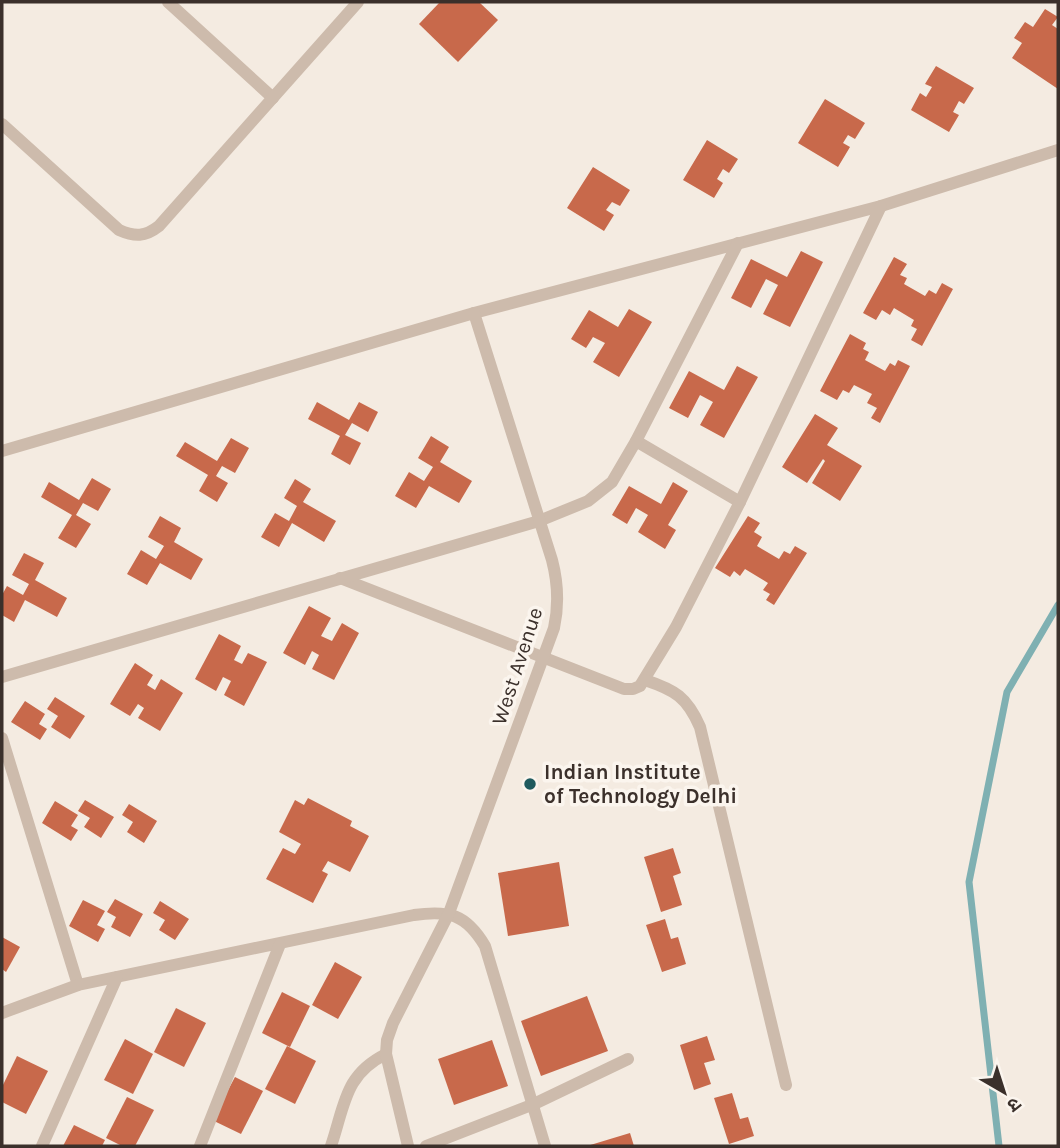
<svg xmlns="http://www.w3.org/2000/svg" width="1060" height="1148" viewBox="0 0 1060 1148" font-family="Karla,'Noto Sans Devanagari',sans-serif">
<style>
.lines{fill:none;stroke-linecap:round;stroke-linejoin:round}
.stream{stroke:#7fb0b2;stroke-width:7}
.building{fill:#c8694b}
.lane{stroke:#cdbbac;stroke-width:12}
.poi-dot{fill:#1f5a5e;stroke:#fbf5ee;stroke-width:2.5}
.labels{text-anchor:middle;stroke-width:7;stroke-linejoin:round;paint-order:stroke}
.street-label{font-size:21px;fill:#3b302b;stroke:#fbf5ee}
.poi-label{font-size:21px;font-weight:bold;fill:#3b302b;stroke:#fbf5ee;text-anchor:start}
</style>
<rect width="100%" height="100%" fill="#f4ebe1"/>
<g class="lines">
<path class="stream" d="M999,1146L969,882L1007,692L1058,605"/>
</g>
<g class="building">
<path d="M440,2H479L498,20L458,62L419,24Z"/>
<path d="M1045,9L1058,17L1052,25L1058,29V89L1012,58L1022,43L1014,38L1025,22L1033,27Z"/>
<path d="M936,66L974,88L964,104L959,101L953,112L959,115L949,132L911,110L920,93L926,97L932,87L925,84Z"/>
<path d="M825,99L865,123L855,139L848,135L843,143L850,147L838,167L798,143Z"/>
<path d="M707,140L738,159L729,173L723,169L717,179L723,183L714,198L683,180Z"/>
<path d="M593,167L630,190L620,206L612,202L606,210L614,215L604,231L567,208Z"/>
<path d="M801,251L823,262L790,327L763,314L778,285L766,279L751,308L731,298L751,259L787,277Z"/>
<path d="M894,257L907,264L900,275L907,278L904,284L925,296L929,290L936,294L942,283L953,289L922,346L911,340L917,329L911,326L914,320L894,308L890,315L882,310L876,320L863,313Z"/>
<path d="M629,309L652,322L619,377L593,362L605,343L593,337L586,348L571,339L589,310L618,327Z"/>
<path d="M850,334L866,343L863,349L869,352L865,360L885,371L890,363L895,366L898,360L910,366L880,423L871,418L877,408L867,403L872,394L854,385L849,393L843,390L837,400L820,391Z"/>
<path d="M737,366L758,377L724,438L700,425L713,402L700,395L688,418L669,408L689,371L724,390Z"/>
<path d="M317,402L349,420L359,402L378,412L368,432L352,423L345,435L361,443L350,465L331,454L340,436L308,419Z"/>
<path d="M815,414L838,428L827,445L862,466L840,501L812,483L825,461L823,459L807,483L782,467Z"/>
<path d="M431,436L449,447L440,462L472,481L459,503L429,486L416,508L395,496L409,472L424,481L433,467L418,458Z"/>
<path d="M231,438L249,448L235,473L222,466L216,476L228,483L217,502L199,491L208,475L176,456L185,442L217,461Z"/>
<path d="M92,478L111,489L98,511L83,503L76,515L91,524L76,548L58,538L72,515L41,497L49,482L79,500Z"/>
<path d="M295,479L311,489L303,502L336,521L324,542L292,523L279,547L261,537L275,513L289,521L297,506L284,498Z"/>
<path d="M673,482L688,491L668,525L676,530L665,549L638,532L648,515L636,508L627,524L612,515L629,486L661,504Z"/>
<path d="M160,516L181,528L174,542L203,559L191,580L160,563L147,585L127,574L141,550L156,559L164,546L148,537Z"/>
<path d="M748,516L760,523L754,532L762,537L757,546L779,559L784,551L790,554L795,546L807,553L774,605L766,600L770,594L763,590L768,583L745,569L740,576L734,571L730,577L715,568Z"/>
<path d="M24,553L44,563L35,580L67,598L57,617L25,600L14,622L2,615V595L7,586L23,595L29,584L12,575Z"/>
<path d="M309,606L331,618L321,636L332,641L342,623L359,633L334,680L312,669L319,655L312,651L305,665L283,653Z"/>
<path d="M219,634L241,646L234,660L242,664L248,653L267,662L244,706L224,695L231,681L223,677L216,691L195,679Z"/>
<path d="M135,663L153,675L147,685L155,690L161,679L183,693L160,731L138,718L144,708L138,704L130,716L110,704Z"/>
<path d="M55,697L85,716L70,739L51,727L58,716L47,709Z"/>
<path d="M25,701L45,714L39,724L47,729L40,740L11,722Z"/>
<path d="M308,798L352,821L350,826L369,836L350,872L328,861L322,871L328,874L313,903L266,879L283,848L295,854L301,844L279,832L295,800L304,805Z"/>
<path d="M85,800L114,817L101,838L84,827L90,818L78,811Z"/>
<path d="M55,801L78,815L71,826L78,830L71,841L42,823Z"/>
<path d="M129,804L157,821L144,843L127,832L133,822L122,815Z"/>
<path d="M673,848L681,873L673,876L682,905L661,912L644,857Z"/>
<path d="M559,862L569,926L508,936L498,873Z"/>
<path d="M115,899L143,914L130,937L111,927L116,917L107,912Z"/>
<path d="M83,900L105,911L97,925L105,929L98,942L69,926Z"/>
<path d="M160,901L189,919L175,940L159,930L165,920L153,913Z"/>
<path d="M665,919L671,939L678,937L686,964L662,972L646,925Z"/>
<path d="M2,937L20,947L6,972L2,969Z"/>
<path d="M335,962L362,977L338,1019L312,1005Z"/>
<path d="M282,992L310,1006L290,1047L262,1033Z"/>
<path d="M587,996L608,1051L541,1076L521,1021Z"/>
<path d="M176,1008L206,1023L184,1067L154,1052Z"/>
<path d="M707,1036L715,1060L704,1063L711,1084L694,1090L680,1045Z"/>
<path d="M125,1039L153,1054L133,1094L104,1080Z"/>
<path d="M492,1040L508,1086L454,1105L438,1059Z"/>
<path d="M287,1046L316,1061L295,1104L265,1089Z"/>
<path d="M17,1056L48,1071L26,1114L2,1102V1087Z"/>
<path d="M235,1077L263,1091L241,1134L212,1120Z"/>
<path d="M732,1093L740,1119L748,1117L754,1136L729,1144L714,1098Z"/>
<path d="M127,1097L154,1110L135,1146H122L106,1138Z"/>
<path d="M74,1125L105,1140L102,1146H63Z"/>
<path d="M630,1133L634,1146H587Z"/>
</g>
<g class="lines">
<g class="lane">
<path d="M168,2L273,98"/>
<path d="M2,124L119,230C135,237 145,237 159,226L358,2"/>
<path d="M636,441L740,502"/>
<path d="M2,451L474,313L881,206L1058,150"/>
<path d="M340,578L624,689H633L640,686L676,627L740,502L881,206"/>
<path d="M2,677L539,521L588,501L612,482L636,441L738,243"/>
<path d="M645,680C675,690 687,697 700,727L786,1085"/>
<path d="M2,738L78,985"/>
<path d="M2,1013L78,985L414,915C449,910 466,914 485,946L545,1146"/>
<path d="M42,1146L117,977"/>
<path d="M200,1146L280,944"/>
<path d="M331,1146C345,1105 344,1075 386,1054"/>
<path d="M408,1146L386,1054L387,1040L393,1023L449,913L554,628C559,605 558,583 552,560L474,313"/>
<path d="M426,1146L534,1104L628,1059"/>
</g>
</g>
<circle class="poi-dot" cx="530" cy="784" r="7"/>
<g class="labels">
<g class="street-label">
<text transform="translate(517 666) rotate(-72)" y="7">West Avenue</text>
</g>
<g class="poi-label">
<text x="544" y="779">Indian Institute<tspan x="544" dy="24">of Technology Delhi</tspan></text>
</g>
</g>
<rect width="1060" height="1148" fill="none" stroke="#3b302b" stroke-width="7"/>
<g transform="translate(1004 1092) rotate(141)" stroke="#fbf5ee" stroke-width="5" paint-order="stroke">
<path d="M0-5L12 26L0 18L-12 26Z" fill="#3b302b"/>
<text y="-10" font-size="19" font-weight="bold" text-anchor="middle" fill="#3b302b">उ</text>
</g>
</svg>
